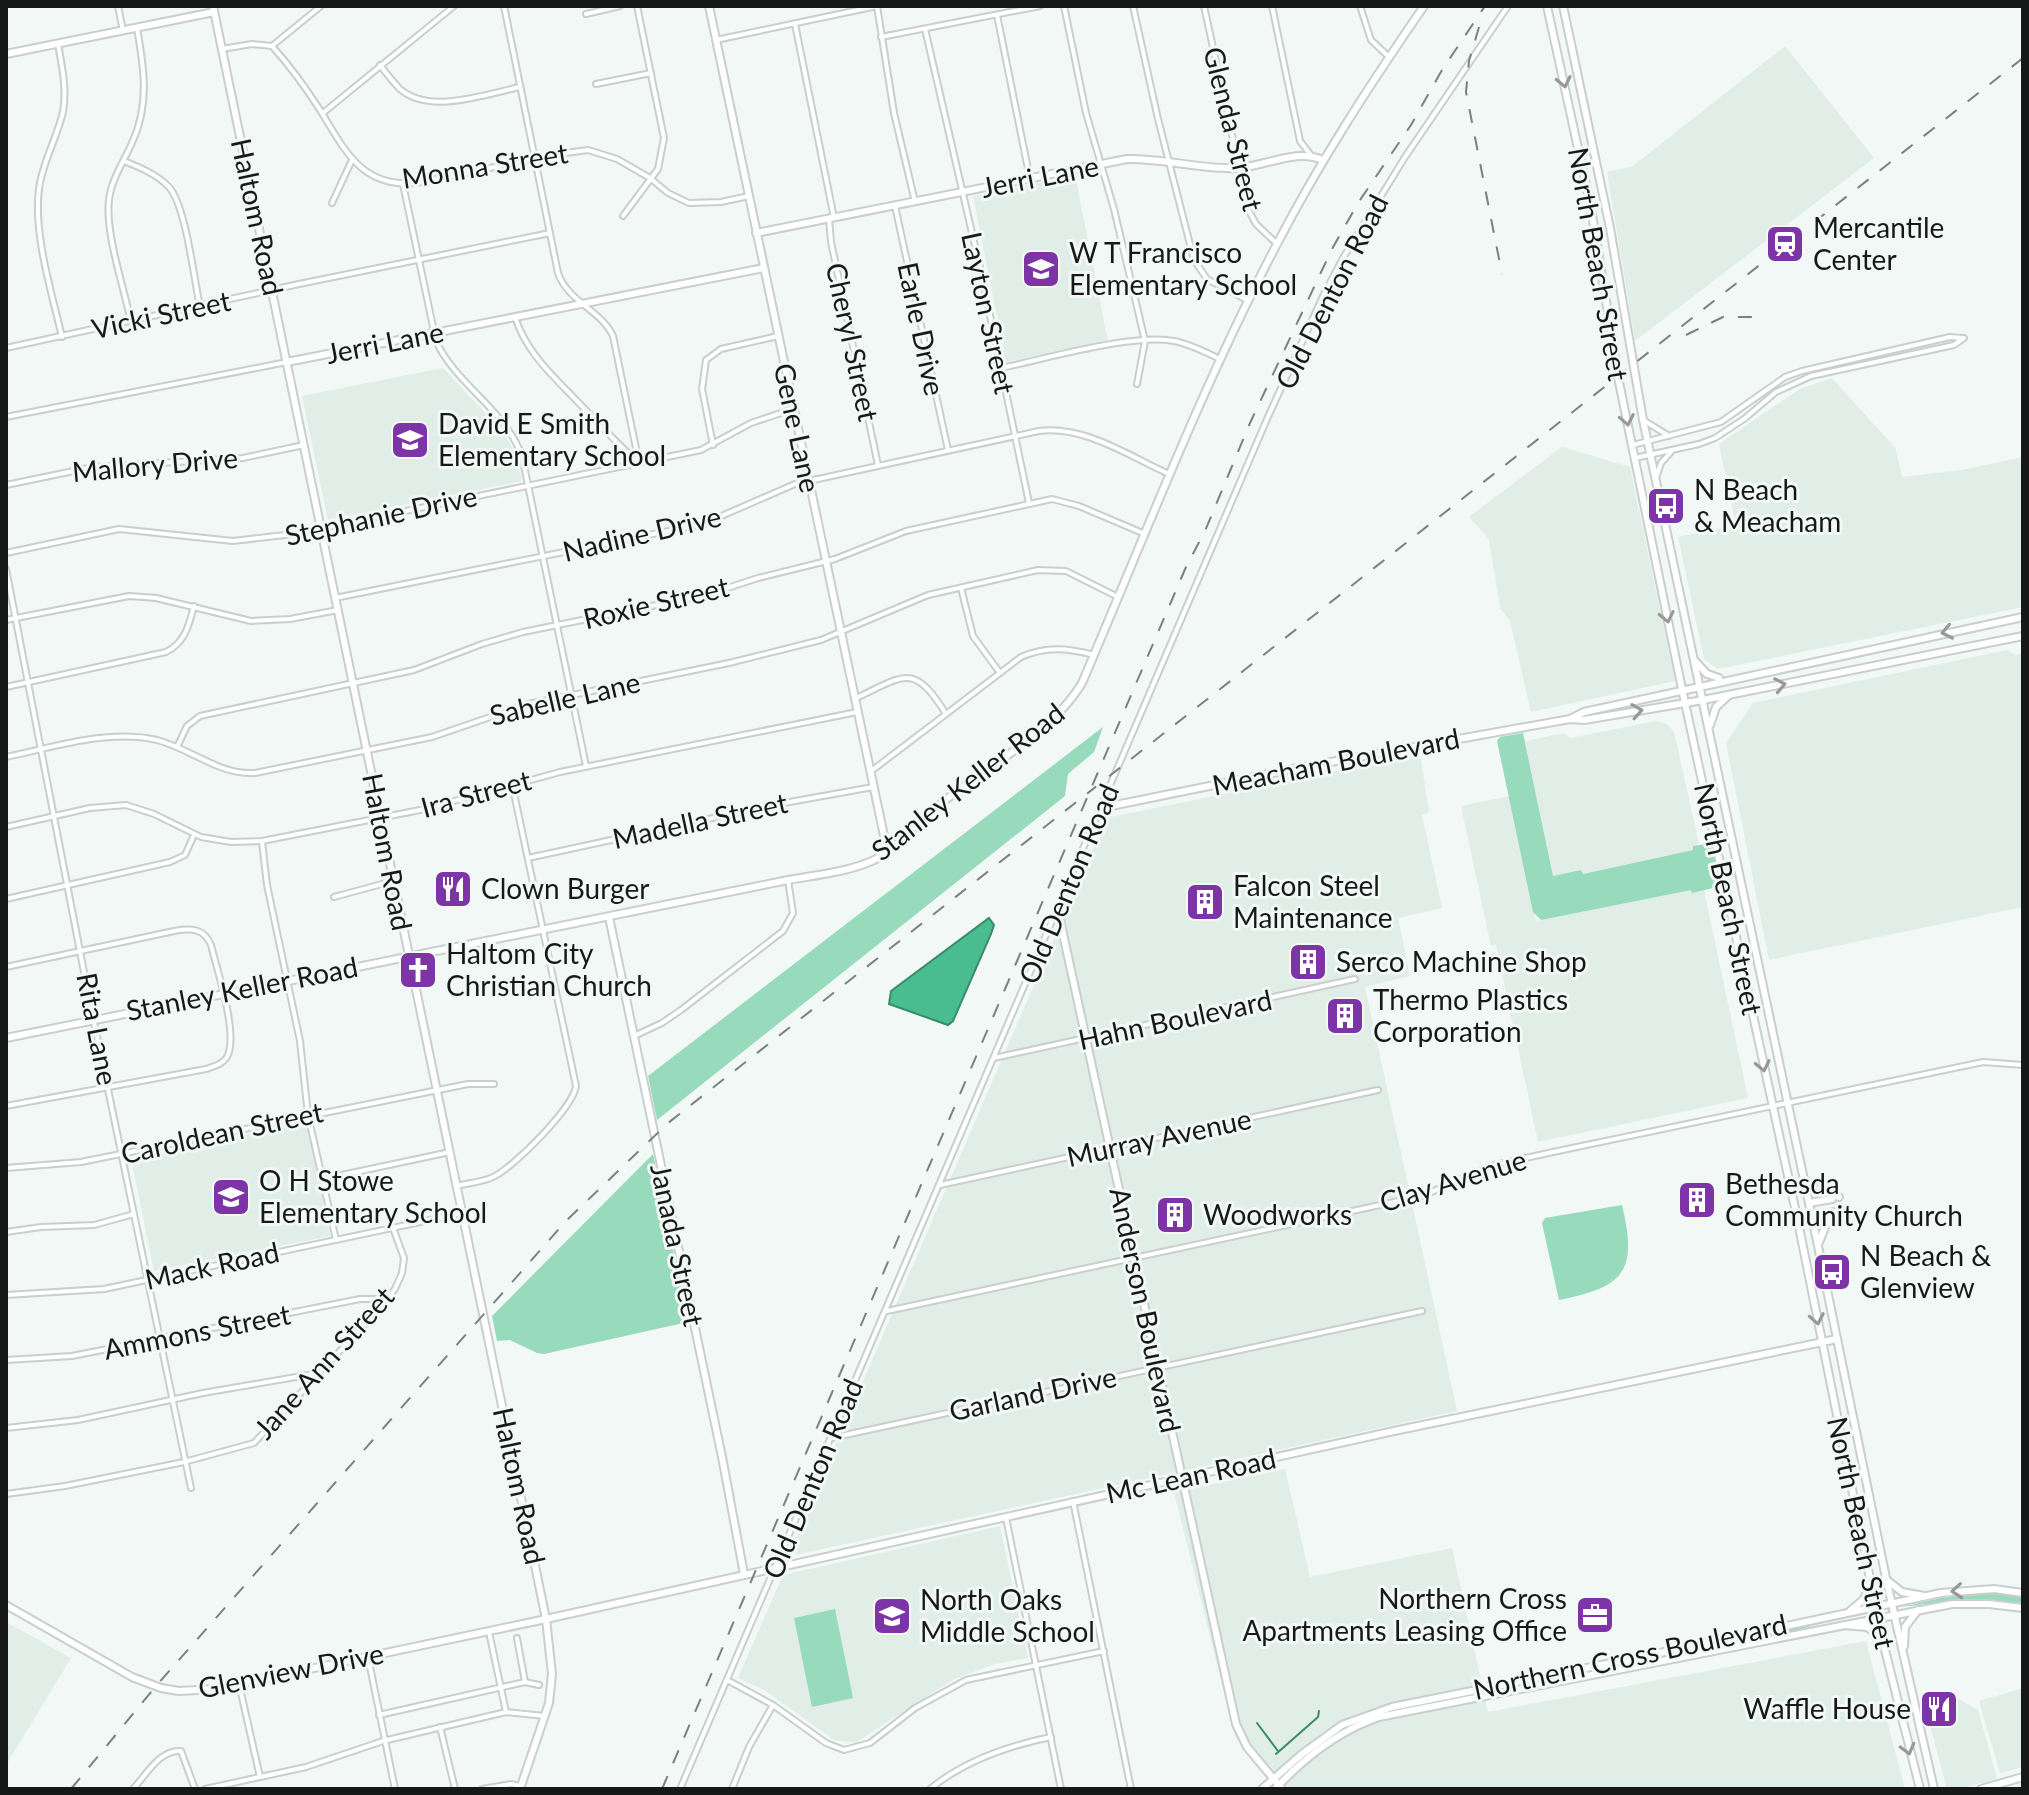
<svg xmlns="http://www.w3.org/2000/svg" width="2029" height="1795" viewBox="0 0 2029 1795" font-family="Lato,sans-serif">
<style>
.built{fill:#e0eee7}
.green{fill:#98dabc}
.water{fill:#49bc90;stroke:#3a8b6c;stroke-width:2}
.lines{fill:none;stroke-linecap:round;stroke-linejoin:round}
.stream{stroke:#3a8b6c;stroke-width:2}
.minor-casing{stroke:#c9cfcc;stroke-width:8}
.tertiary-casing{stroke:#c9cfcc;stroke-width:10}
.secondary-casing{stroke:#c9cfcc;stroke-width:10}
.minor{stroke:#fff;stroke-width:4}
.tertiary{stroke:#fff;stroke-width:6}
.secondary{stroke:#fff;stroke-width:6}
.rail{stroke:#7c807e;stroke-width:2;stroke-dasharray:14 14;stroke-linecap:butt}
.oneway{stroke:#979897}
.labels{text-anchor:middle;stroke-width:6;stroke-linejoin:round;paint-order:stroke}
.street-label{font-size:28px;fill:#171918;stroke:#f1f8f5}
.poi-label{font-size:28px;fill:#171918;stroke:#f1f8f5;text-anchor:start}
</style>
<rect width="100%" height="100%" fill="#f1f8f5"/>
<g class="built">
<path d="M1785,46L1874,158L1635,341L1607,172L1633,166Z"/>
<path d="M1075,175L1108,341L1006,362L973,196Z"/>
<path d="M443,368L503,432L513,449L522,481L328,520L302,396Z"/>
<path d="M1832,378L1896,449L1902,477L1962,470L2023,457V607L1718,669L1704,659L1678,537L1736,525L1719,444L1800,389Z"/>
<path d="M1562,447L1630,467L1675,681L1531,712L1510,621L1500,608L1489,539L1469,517Z"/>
<path d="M2007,650L2015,655L2023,653V907L1769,960L1726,743L1753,703Z"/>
<path d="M1656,721L1667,724L1674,732L1699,844L1693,846V850L1582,874L1581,870L1553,876L1525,741L1564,733L1570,738Z"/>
<path d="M1420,754L1429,812L1422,815L1442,908L1398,918L1410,976L1365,987L1457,1411L795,1555L791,1548L1106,818Z"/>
<path d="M1509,796L1536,921L1692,889V893L1704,890L1748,1098L1538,1142L1496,945L1491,946L1461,806Z"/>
<path d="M306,1122L330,1236L154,1271L131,1158Z"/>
<path d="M1285,1469L1310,1577L1452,1548L1488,1712L1866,1641L1905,1789H1276L1235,1736L1174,1492Z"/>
<path d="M1000,1526L1028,1658L995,1664L954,1679L855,1743L834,1740L764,1690L738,1678L783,1575Z"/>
<path d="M6,1622L71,1658L6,1765Z"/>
<path d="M2023,1688V1767L2000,1773L1979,1701Z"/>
<path d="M1959,1699L1978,1710L1997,1779L1958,1789H1947L1925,1706Z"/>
</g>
<g class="green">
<path d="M1103,727L1094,752L1068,774L1065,796L657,1120L648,1076Z"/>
<path d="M1523,733L1553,876L1581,870L1583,874L1693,850V846L1712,843L1720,883L1717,887L1692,893L1691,890L1541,920L1533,912L1497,741L1500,737Z"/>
<path d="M653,1154L688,1322L544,1354L537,1353L510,1340L497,1341L492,1316Z"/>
<path d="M1622,1205C1638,1272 1624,1287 1559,1300L1542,1223L1545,1218Z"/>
<path d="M1995,1593L2023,1596V1603L1964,1599L1902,1607L1941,1598Z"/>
<path d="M835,1609L853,1698L812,1707L794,1618Z"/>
<path d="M1829,1618V1621L1780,1635L1685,1654L1719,1643Z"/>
</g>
<path class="water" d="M989,918L994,925L991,934L953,1021L948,1025L889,1004L891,991Z"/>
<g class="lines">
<g class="stream">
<path d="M1257,1723L1278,1751"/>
<path d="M1276,1754L1318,1717L1319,1711"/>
</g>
<g class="minor-casing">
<g id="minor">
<path d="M118,6L123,31"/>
<path d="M504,6L558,273C568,302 601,310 613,336L639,463"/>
<path d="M877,6L894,113L915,202"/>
<path d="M1064,6L1086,113L1114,209L1145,341L1137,384"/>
<path d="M1133,6L1158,119L1194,260L1207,279L1247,300"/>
<path d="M1204,6L1248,209L1256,224L1277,244"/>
<path d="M1272,6L1300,141L1310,154"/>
<path d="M1360,6L1371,40L1389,57"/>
<path d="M586,14L620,6"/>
<path d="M997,15L1030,179"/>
<path d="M795,24L834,218"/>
<path d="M925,29L981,272L1029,503"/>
<path d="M881,37L1040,6"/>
<path d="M716,40L877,6"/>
<path d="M58,44C62,66 67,89 63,112C57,138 42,163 39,189C33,233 52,294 62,337"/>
<path d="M272,46C289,65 306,88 320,110C345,150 361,188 416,183L558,154L588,150L617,159L650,178L668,193L689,203L721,202L749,196"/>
<path d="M222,49L252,44L272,46L321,6"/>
<path d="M380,65C386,73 393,82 400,89C429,115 486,94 520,87"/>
<path d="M596,84L651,73"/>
<path d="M323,113L454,6"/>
<path d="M124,161C139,167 156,174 168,186C186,204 194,280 200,307"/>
<path d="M403,184L436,341C456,385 505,409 522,456L586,766"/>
<path d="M332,203L352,160"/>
<path d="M895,206L948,450"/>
<path d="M623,216L658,169L664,138L637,6"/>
<path d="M829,219L831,242L878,465"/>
<path d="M515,317C526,352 552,375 577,401C597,422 617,444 639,463"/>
<path d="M131,322C124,288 105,233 109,200C111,180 124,161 132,143C150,104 144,68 137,28"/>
<path d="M6,348L299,284L550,233"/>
<path d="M1001,368C1045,359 1133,333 1174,341C1190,344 1205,352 1220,359"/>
<path d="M6,417L287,362"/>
<path d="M1643,420L1669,436"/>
<path d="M713,445L702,389L706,360L721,349L778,336"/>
<path d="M1633,445L1721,422L1785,377L1802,371L1950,337L1962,338"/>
<path d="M1635,458L1699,444L1715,438L1744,419L1776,392L1811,376L1954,345L1964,338"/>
<path d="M1656,478L1661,463L1671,452"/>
<path d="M6,485L93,467L243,458L304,445"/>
<path d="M6,553L119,529L233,541L294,534L701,450L751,423L793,409"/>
<path d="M6,569L90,1003L191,1488"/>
<path d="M961,588L973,636L1000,673"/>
<path d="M335,598L703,524L795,484L1039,431C1084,425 1129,456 1169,474"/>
<path d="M6,620L129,596L156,598L251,621L290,619L338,610"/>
<path d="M6,687L166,652C185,643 189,625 194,606"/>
<path d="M854,699C904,676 913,661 946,714"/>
<path d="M177,747L187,726L200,716L414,670L482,644L523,632L706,595L758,578L835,559L906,531L1052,499L1079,506L1145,534"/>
<path d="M6,757C55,747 107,729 157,740C192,749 218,775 255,773L432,737L528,704L729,663L821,640L928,595L1038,570L1066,571L1118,597"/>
<path d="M870,772L1021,657C1046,646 1068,648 1094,655"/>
<path d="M6,827L90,808L126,805L154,814L201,837L231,842L262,841L425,809L560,772L857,712"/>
<path d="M262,842L267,885L300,1041L308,1115L336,1240"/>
<path d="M528,858L773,805L873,787"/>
<path d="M334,897L393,881"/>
<path d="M6,899L170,862L185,855L194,835"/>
<path d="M6,967L174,931C191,928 204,928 211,945C217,970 239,1035 227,1057C222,1065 214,1066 206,1069L6,1106"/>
<path d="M634,1036L662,1023L681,1010L783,931L793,913L788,880"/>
<path d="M994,1058L1355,979"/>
<path d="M6,1168L81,1162L468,1084H494"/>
<path d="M323,1179L450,1152"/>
<path d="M940,1185L1378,1090"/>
<path d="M457,1186C468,1183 483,1182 493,1177C514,1167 573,1108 576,1086L512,784"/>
<path d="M6,1232L41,1227L94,1225L134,1214"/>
<path d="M6,1295L104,1289L463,1213"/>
<path d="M887,1311L1422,1196L1494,1165L1553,1152L1983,1062L2023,1065"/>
<path d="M6,1360L72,1356L360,1299H387"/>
<path d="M6,1428L78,1420L203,1393L319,1373"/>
<path d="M831,1438L1422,1311"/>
<path d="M6,1494L65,1486L184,1462L254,1443L368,1321L395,1289L402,1273L404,1258L393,1228"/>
<path d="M1073,1501L1131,1789"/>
<path d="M1006,1518L1061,1789"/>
<path d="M489,1632L506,1712"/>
<path d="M517,1638L525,1682"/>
<path d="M368,1657L395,1789"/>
<path d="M729,1681L773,1705L826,1743L844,1750L870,1743L915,1708L966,1680L1104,1651"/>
<path d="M239,1684L260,1777"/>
<path d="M379,1715L525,1682L539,1685"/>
<path d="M440,1727L455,1789"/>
<path d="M133,1789C146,1775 160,1749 181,1751L195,1789"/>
<path d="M205,1789L306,1767L383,1741L506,1712L545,1716"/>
<path d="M482,1789L511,1784L520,1786"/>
<path d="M680,1789L1267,419L1324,294L1343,258L1405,157L1508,6"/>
<path d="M732,1789L749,1747L773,1705"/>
<path d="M930,1789C964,1761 1007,1746 1051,1737"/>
</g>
</g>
<g class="tertiary-casing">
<g id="tertiary">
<path d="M709,6L887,850"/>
<path d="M6,54L214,12"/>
<path d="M756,233L1127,159C1164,158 1201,170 1238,168C1267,166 1296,148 1323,160"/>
<path d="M287,362L764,268"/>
<path d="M1058,911L1236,1724L1247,1747L1282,1789"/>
<path d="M609,917L722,1457L744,1574"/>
<path d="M6,1038L788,880C816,875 847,872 872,861C896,850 926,815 948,798C991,765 1055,729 1082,683C1145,536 1202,386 1277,244C1320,161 1371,83 1424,6"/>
<path d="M1262,1789L1302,1754L1342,1725L1392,1707L1641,1657L1941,1593L1994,1589L2023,1593"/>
<path d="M1275,1789C1304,1758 1338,1731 1379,1717L1952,1604H1989L2023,1608"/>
<path d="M1981,1789L2023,1777"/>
</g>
</g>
<g class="secondary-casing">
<g id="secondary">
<path d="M213,6L546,1619L552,1674L549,1703L520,1789"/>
<path d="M1547,6L1591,208L1619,382L1682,689L1797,1217L1882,1638L1920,1789"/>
<path d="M1563,6L1610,228L1643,420L1818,1246L1886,1578L1934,1789"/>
<path d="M1696,662L1707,674L1719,678"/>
<path d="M1570,719L1584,712L2023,617"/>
<path d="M1710,725L1716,707L1729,695"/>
<path d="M1101,808L1303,767L1570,719L1584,720L1703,700L2023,636"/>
<path d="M1804,1179L1817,1190L1839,1197"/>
<path d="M1809,1203L1832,1199"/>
<path d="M1812,1217L1835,1212"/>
<path d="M1819,1242L1828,1220L1842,1211"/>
<path d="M1888,1581L1902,1592L1924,1596"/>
<path d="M6,1605L132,1677L161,1688L179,1691L215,1689L546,1619L1394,1431L1837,1339"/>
<path d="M1850,1611L1864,1599L1870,1583"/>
<path d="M1844,1625L1867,1627L1881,1637"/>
<path d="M1904,1646L1905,1627L1918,1610"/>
</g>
</g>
<use href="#minor" class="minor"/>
<use href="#tertiary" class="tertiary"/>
<use href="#secondary" class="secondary"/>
<g class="rail">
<path d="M1479,27L1469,61L1466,92L1502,274"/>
<path d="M1686,335L1723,317H1754"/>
<path d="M71,1789L156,1686L565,1222L668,1123L2023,58"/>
<path d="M662,1789L1186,567L1205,531L1250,423L1332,249L1358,203L1411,125L1442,70L1485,6"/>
</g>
</g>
<defs><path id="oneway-chevron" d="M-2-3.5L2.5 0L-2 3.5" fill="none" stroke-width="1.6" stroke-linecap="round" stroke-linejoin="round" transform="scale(2)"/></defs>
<g class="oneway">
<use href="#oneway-chevron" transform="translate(1564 82) rotate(78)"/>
<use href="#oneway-chevron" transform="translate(1627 420) rotate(79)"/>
<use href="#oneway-chevron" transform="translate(1667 617) rotate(78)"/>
<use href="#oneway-chevron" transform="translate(1947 632) rotate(168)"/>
<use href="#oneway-chevron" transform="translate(1780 685) rotate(-11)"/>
<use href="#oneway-chevron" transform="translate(1637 711) rotate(-9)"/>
<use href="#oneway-chevron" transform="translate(1763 1066) rotate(78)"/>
<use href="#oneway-chevron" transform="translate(1817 1319) rotate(79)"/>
<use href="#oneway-chevron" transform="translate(1957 1591) rotate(175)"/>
<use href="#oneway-chevron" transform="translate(1908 1749) rotate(75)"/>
</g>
<defs>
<g id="station-square" transform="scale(2)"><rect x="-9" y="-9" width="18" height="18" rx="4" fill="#7d34a6" stroke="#f1f8f5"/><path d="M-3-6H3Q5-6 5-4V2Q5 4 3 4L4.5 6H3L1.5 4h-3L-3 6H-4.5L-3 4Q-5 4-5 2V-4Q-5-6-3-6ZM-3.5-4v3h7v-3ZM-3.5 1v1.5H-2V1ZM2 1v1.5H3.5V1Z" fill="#fff"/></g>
<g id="school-square" transform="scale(2)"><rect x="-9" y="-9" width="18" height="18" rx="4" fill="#7d34a6" stroke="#f1f8f5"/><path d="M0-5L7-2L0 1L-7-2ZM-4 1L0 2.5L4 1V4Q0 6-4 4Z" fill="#fff"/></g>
<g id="bus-square" transform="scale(2)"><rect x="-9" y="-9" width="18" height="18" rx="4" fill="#7d34a6" stroke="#f1f8f5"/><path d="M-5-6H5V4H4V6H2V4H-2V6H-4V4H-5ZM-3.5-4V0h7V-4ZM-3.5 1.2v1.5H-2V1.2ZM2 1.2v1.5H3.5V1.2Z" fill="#fff"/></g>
<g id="restaurant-square" transform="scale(2)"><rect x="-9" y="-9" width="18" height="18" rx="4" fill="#7d34a6" stroke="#f1f8f5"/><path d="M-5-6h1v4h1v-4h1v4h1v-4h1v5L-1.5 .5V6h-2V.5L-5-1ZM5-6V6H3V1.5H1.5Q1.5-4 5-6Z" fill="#fff"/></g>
<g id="building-square" transform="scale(2)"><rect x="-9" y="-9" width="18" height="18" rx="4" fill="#7d34a6" stroke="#f1f8f5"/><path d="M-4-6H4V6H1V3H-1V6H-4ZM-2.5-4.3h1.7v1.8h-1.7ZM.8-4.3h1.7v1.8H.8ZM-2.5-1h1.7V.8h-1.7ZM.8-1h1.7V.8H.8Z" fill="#fff"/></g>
<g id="church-square" transform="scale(2)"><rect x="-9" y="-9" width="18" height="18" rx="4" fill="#7d34a6" stroke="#f1f8f5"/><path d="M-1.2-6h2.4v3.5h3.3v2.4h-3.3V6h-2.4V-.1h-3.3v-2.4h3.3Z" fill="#fff"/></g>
<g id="office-square" transform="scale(2)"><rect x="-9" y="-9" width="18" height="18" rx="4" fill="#7d34a6" stroke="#f1f8f5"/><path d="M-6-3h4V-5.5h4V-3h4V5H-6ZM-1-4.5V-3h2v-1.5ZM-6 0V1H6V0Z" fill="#fff"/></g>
</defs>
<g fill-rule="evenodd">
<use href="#station-square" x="1785" y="244"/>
<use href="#school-square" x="1041" y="269"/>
<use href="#school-square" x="410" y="440"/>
<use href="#bus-square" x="1666" y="506"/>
<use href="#restaurant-square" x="453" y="889"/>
<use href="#building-square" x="1205" y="902"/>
<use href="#building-square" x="1308" y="962"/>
<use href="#church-square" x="418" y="970"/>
<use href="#building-square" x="1345" y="1016"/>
<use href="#school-square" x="231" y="1197"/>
<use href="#building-square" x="1697" y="1200"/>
<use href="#building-square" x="1175" y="1215"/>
<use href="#bus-square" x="1832" y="1272"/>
<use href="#office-square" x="1595" y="1615"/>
<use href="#school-square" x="892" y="1616"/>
<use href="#restaurant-square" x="1939" y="1709"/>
</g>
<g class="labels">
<g class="street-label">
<text transform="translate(1233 129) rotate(76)" y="10">Glenda Street</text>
<text transform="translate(485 166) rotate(-9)" y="10">Monna Street</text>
<text transform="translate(1040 177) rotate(-11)" y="10">Jerri Lane</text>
<text transform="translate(257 217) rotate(78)" y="10">Haltom Road</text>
<text transform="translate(1598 264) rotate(80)" y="10">North Beach Street</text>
<text transform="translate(1332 292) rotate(-63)" y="10">Old Denton Road</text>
<text transform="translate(988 313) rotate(78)" y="10">Layton Street</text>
<text transform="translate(161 315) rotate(-12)" y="10">Vicki Street</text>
<text transform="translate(921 329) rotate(78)" y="10">Earle Drive</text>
<text transform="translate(852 342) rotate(78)" y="10">Cheryl Street</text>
<text transform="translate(385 343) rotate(-11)" y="10">Jerri Lane</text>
<text transform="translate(797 428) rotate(78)" y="10">Gene Lane</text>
<text transform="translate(155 465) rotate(-5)" y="10">Mallory Drive</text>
<text transform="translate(381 516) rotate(-12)" y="10">Stephanie Drive</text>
<text transform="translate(642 534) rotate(-13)" y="10">Nadine Drive</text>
<text transform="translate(656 603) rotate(-13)" y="10">Roxie Street</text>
<text transform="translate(565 699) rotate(-13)" y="10">Sabelle Lane</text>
<text transform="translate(1336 762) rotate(-11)" y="10">Meacham Boulevard</text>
<text transform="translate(968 782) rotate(-38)" y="10">Stanley Keller Road</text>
<text transform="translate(476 794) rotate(-15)" y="10">Ira Street</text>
<text transform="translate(700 821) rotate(-12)" y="10">Madella Street</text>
<text transform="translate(387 852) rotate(79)" y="10">Haltom Road</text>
<text transform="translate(1069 884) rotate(-67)" y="10">Old Denton Road</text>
<text transform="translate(1728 899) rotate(78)" y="10">North Beach Street</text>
<text transform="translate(242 989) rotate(-11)" y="10">Stanley Keller Road</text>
<text transform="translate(1175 1020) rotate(-12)" y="10">Hahn Boulevard</text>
<text transform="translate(97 1029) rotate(79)" y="10">Rita Lane</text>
<text transform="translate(222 1133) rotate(-12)" y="10">Caroldean Street</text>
<text transform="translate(1159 1138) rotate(-12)" y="10">Murray Avenue</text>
<text transform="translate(1453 1181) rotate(-17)" y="10">Clay Avenue</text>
<text transform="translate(677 1245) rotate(78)" y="10">Janada Street</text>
<text transform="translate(212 1266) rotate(-12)" y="10">Mack Road</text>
<text transform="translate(1145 1310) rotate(78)" y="10">Anderson Boulevard</text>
<text transform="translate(197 1332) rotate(-11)" y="10">Ammons Street</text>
<text transform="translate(324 1363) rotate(-48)" y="10">Jane Ann Street</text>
<text transform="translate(1033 1394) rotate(-12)" y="10">Garland Drive</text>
<text transform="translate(1191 1476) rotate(-12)" y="10">Mc Lean Road</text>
<text transform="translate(813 1479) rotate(-67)" y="10">Old Denton Road</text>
<text transform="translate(519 1486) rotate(78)" y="10">Haltom Road</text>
<text transform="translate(1861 1533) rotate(78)" y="10">North Beach Street</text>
<text transform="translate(1630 1657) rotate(-12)" y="10">Northern Cross Boulevard</text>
<text transform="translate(291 1671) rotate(-11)" y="10">Glenview Drive</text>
</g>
<g class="poi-label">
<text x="1813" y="238">Mercantile<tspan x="1813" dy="32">Center</tspan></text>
<text x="1069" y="263">W T Francisco<tspan x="1069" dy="32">Elementary School</tspan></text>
<text x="438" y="434">David E Smith<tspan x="438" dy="32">Elementary School</tspan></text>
<text x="1694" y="500">N Beach<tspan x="1694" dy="32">&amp; Meacham</tspan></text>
<text x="1233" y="896">Falcon Steel<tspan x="1233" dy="32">Maintenance</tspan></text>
<text x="481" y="899">Clown Burger</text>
<text x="446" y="964">Haltom City<tspan x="446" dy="32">Christian Church</tspan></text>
<text x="1336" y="972">Serco Machine Shop</text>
<text x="1373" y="1010">Thermo Plastics<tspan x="1373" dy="32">Corporation</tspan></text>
<text x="259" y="1191">O H Stowe<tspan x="259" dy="32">Elementary School</tspan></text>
<text x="1725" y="1194">Bethesda<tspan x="1725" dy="32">Community Church</tspan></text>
<text x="1203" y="1225">Woodworks</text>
<text x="1860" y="1266">N Beach &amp;<tspan x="1860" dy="32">Glenview</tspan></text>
<text x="1567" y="1609" text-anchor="end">Northern Cross<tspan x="1567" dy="32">Apartments Leasing Office</tspan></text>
<text x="920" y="1610">North Oaks<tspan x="920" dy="32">Middle School</tspan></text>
<text x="1911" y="1719" text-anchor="end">Waffle House</text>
</g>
</g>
<rect width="2029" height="1795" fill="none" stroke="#171918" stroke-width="16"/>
</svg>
